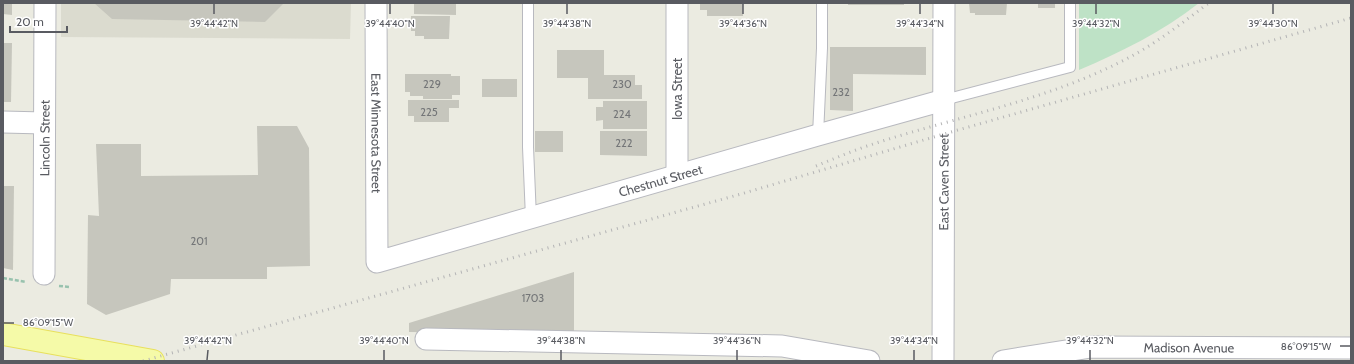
<svg xmlns="http://www.w3.org/2000/svg" width="1354" height="364" viewBox="0 0 1354 364" font-family="Cabin,sans-serif">
<style>
.education{fill:#dbdbcf}
.green{fill:#bee2c6}
.building{fill:#c6c6bd}
.lines{fill:none;stroke-linecap:round;stroke-linejoin:round}
.service-casing{stroke:#b8b9bf;stroke-width:12}
.minor-casing{stroke:#b8b9bf;stroke-width:23}
.primary-casing{stroke:#e8e05d;stroke-width:24}
.path{stroke:#98c2ae;stroke-width:2.5;stroke-dasharray:4 2;stroke-linecap:butt}
.service{stroke:#fff;stroke-width:10}
.minor{stroke:#fff;stroke-width:21}
.primary{stroke:#f5faa8;stroke-width:22}
.rail{stroke:#b4b4b5;stroke-width:3;stroke-dasharray:1 5;stroke-linecap:butt}
.ticks{fill:none;stroke:#595b61;stroke-width:1.5}
.labels{text-anchor:middle;stroke-width:3;stroke-linejoin:round;paint-order:stroke}
.number-label{font-size:11px;fill:#747678}
.street-label{font-size:13px;fill:#595b61;stroke:#fff}
.ticks-label{font-size:10px;text-anchor:middle;fill:#595b61;stroke:#fff;stroke-width:3;stroke-linejoin:round;paint-order:stroke}
</style>
<rect width="100%" height="100%" fill="#ebebe1"/>
<path class="education" d="M61,3H351L350,39L61,37Z"/>
<path class="green" d="M1079,3H1199C1162,32 1121,52 1079,70Z"/>
<g class="building">
<path d="M3,3H12V15L3,14Z"/>
<path d="M94,3H284L265,22L112,19Z"/>
<path d="M414,3H456V15L414,14Z"/>
<path d="M700,3H743V16H707V10H700Z"/>
<rect x="848" y="3" width="56" height="2"/>
<path d="M969,3H1007L1006,15H975V13H970Z"/>
<rect x="1038" y="3" width="17" height="5"/>
<path d="M411,16H450L449,39H424V36H415V31H411Z"/>
<path d="M3,43H12L11,102H3Z"/>
<path d="M830,47H926V75L853,74V111L830,110Z"/>
<path d="M557,50H604V75H635V85H642V99H588V78H557Z"/>
<path d="M405,74H451V76H460V95H452V99H423V96H410V92H405Z"/>
<rect x="482" y="79" width="35" height="18"/>
<path d="M408,100H459V108H449V122H414V116H408Z"/>
<path d="M603,101H647V129H603V120L596,121V107H603Z"/>
<path d="M257,126H297L309,148L310,266L267,267V279H171L170,294L106,315L87,304L88,215L99,216L96,144H141V176L258,175Z"/>
<rect x="535" y="131" width="28" height="21"/>
<path d="M600,131H647V156L600,155Z"/>
<path d="M3,186H14L13,270L3,268Z"/>
<path d="M574,272V334L409,332V323Z"/>
</g>
<g class="lines">
<g class="service-casing">
<g id="service">
<path d="M528,3V147L531,218"/>
<path d="M944,100L1070,67V3"/>
<path d="M818,135L822,48V3"/>
</g>
</g>
<g class="minor-casing">
<g id="minor">
<path id="s1" d="M376,3L377,262L818,135L944,100"/>
<path d="M677,3V175"/>
<path d="M3,122L44,123"/>
<path id="s2" d="M44,274L45,3"/>
<path d="M426,339L782,346L869,361"/>
<path id="s3" d="M943,361L944,3"/>
<path id="s4" d="M1003,361L1091,347L1351,348"/>
</g>
</g>
<g class="primary-casing">
<path id="primary" d="M3,334L153,361"/>
</g>
<g class="path">
<path d="M3,278L26,282"/>
<path d="M59,286L70,287"/>
</g>
<use href="#service" class="service"/>
<use href="#minor" class="minor"/>
<use href="#primary" class="primary"/>
<g class="rail">
<path d="M816,166C833,159 850,152 867,146C954,117 1047,101 1128,58C1157,43 1183,22 1209,3"/>
<path d="M143,361L741,194L944,134L1351,18"/>
</g>
</g>
<path class="ticks" d="M214,14V4M390,14V4M567,14V4M743,14V4M920,14V4M1096,14V4M1273,14V4M4,323H14M1340,346H1350M207,360L208,350M384,360V350M561,360V350M737,360V350M914,360V350M1090,360V350"/>
<g class="labels">
<g class="number-label">
<text x="432" y="88">229</text>
<text x="622" y="88">230</text>
<text x="841" y="96">232</text>
<text x="429" y="116">225</text>
<text x="622" y="118">224</text>
<text x="624" y="147">222</text>
<text x="199" y="245">201</text>
<text x="533" y="302">1703</text>
</g>
<g class="street-label">
<text transform="translate(677 89) rotate(-90)" y="5">Iowa Street</text>
<text dy="5" stroke="none"><textPath href="#s1" startOffset="130">East Minnesota Street</textPath></text>
<text dy="5" stroke="none"><textPath href="#s2" startOffset="136">Lincoln Street</textPath></text>
<text dy="5" stroke="none"><textPath href="#s1" startOffset="554">Chestnut Street</textPath></text>
<text dy="5" stroke="none"><textPath href="#s3" startOffset="179">East Caven Street</textPath></text>
<text dy="5" stroke="none"><textPath href="#s4" startOffset="187">Madison Avenue</textPath></text>
</g>
</g>
<g class="ticks-label">
<text x="214" y="27">39°44'42"N</text>
<text x="390" y="27">39°44'40"N</text>
<text x="567" y="27">39°44'38"N</text>
<text x="743" y="27">39°44'36"N</text>
<text x="920" y="27">39°44'34"N</text>
<text x="1096" y="27">39°44'32"N</text>
<text x="1273" y="27">39°44'30"N</text>
<text x="48" y="326">86°09'15"W</text>
<text x="208" y="344">39°44'42"N</text>
<text x="384" y="344">39°44'40"N</text>
<text x="561" y="344">39°44'38"N</text>
<text x="737" y="344">39°44'36"N</text>
<text x="914" y="344">39°44'34"N</text>
<text x="1090" y="344">39°44'32"N</text>
<text x="1306" y="350">86°09'15"W</text>
</g>
<rect width="1354" height="364" fill="none" stroke="#595b61" stroke-width="8"/>
<path d="M10 26v6h57v-6" fill="none" stroke="#595b61" stroke-width="2"/>
<text x="16" y="26" font-size="12" fill="#595b61" stroke="#ffffff" stroke-width="3" paint-order="stroke">20 m</text>
</svg>
